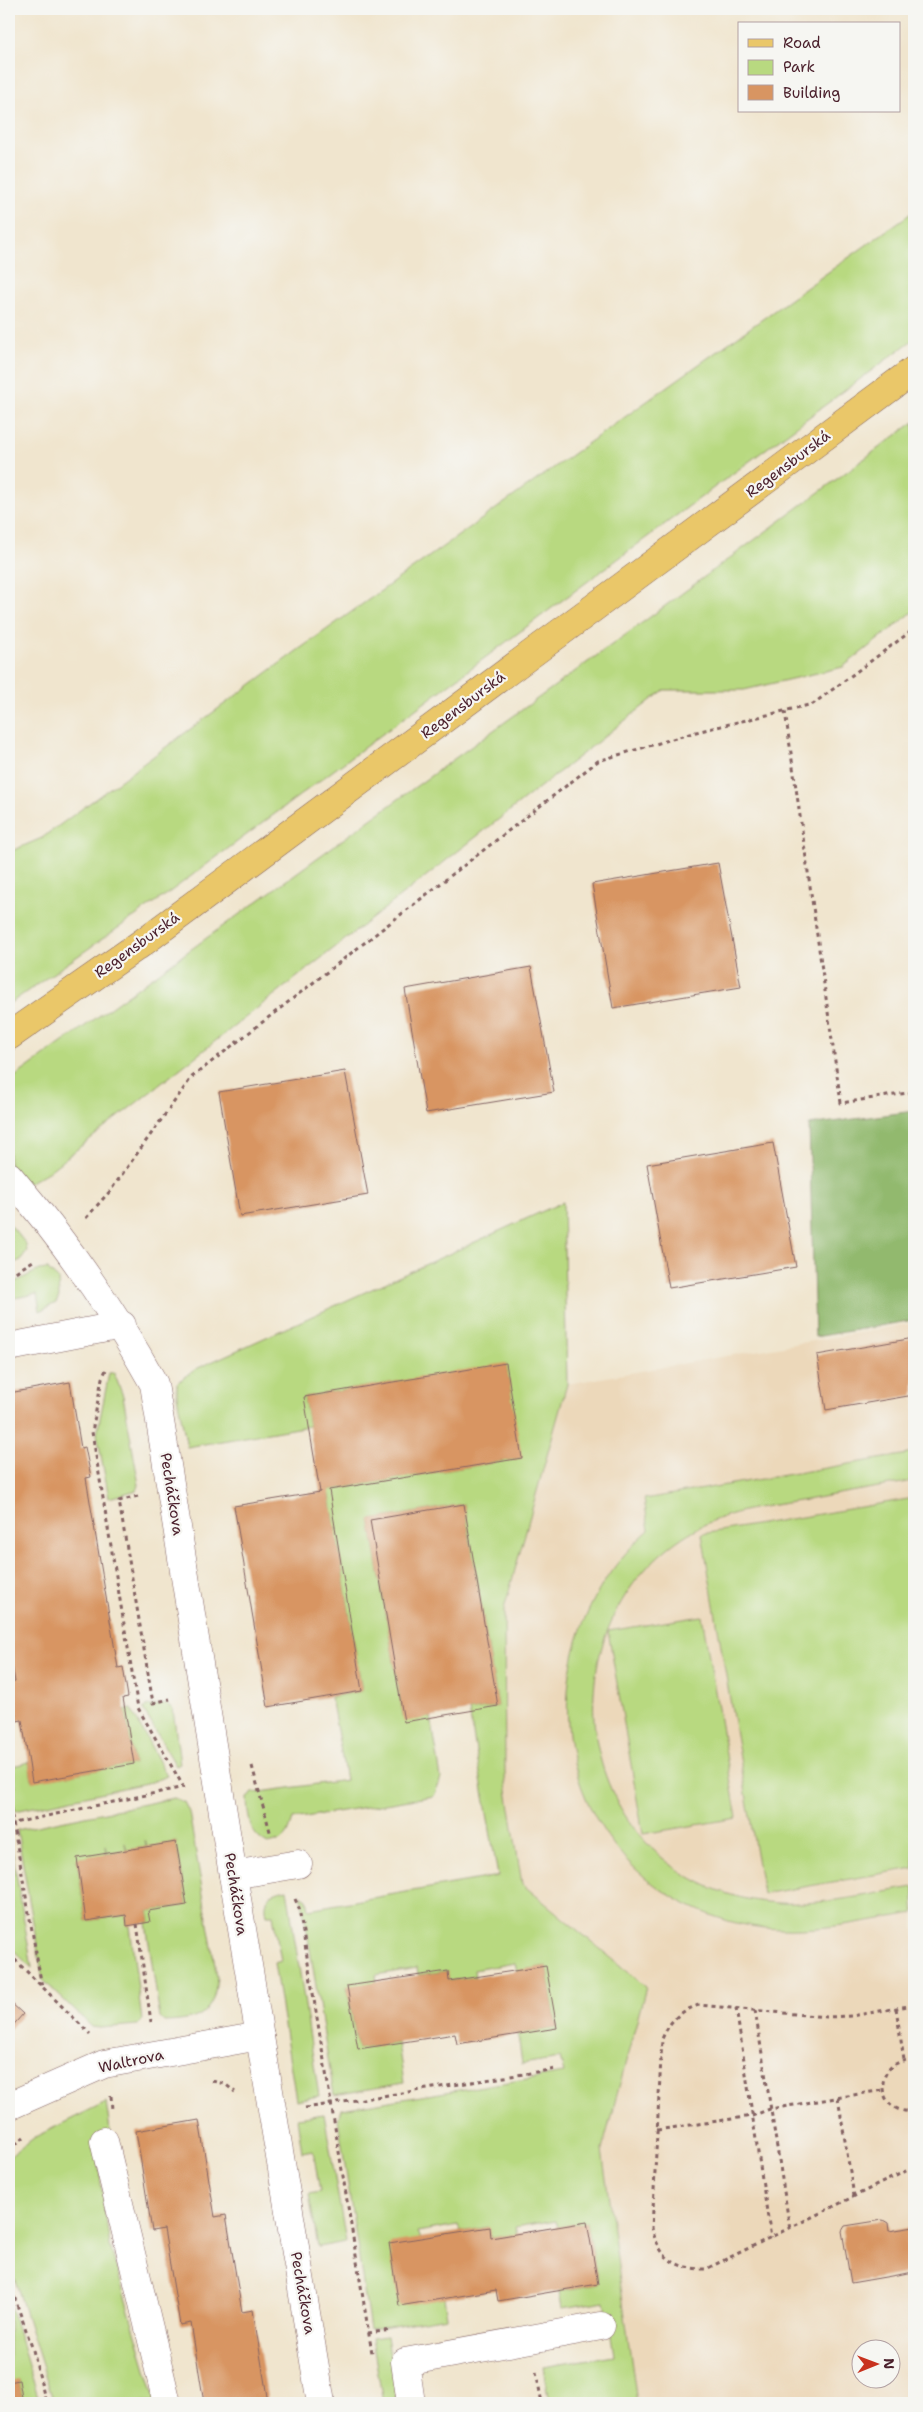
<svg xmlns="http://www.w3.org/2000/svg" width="923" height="2412" viewBox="0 0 923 2412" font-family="'Shantell Sans',sans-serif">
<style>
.built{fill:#ecd8ba;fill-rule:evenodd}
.green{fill:#b8d980;stroke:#817c56}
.forest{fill:#92b96e;stroke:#6e6c4c}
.building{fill:#d89562}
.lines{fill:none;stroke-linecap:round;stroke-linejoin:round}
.minor-casing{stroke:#846464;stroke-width:29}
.major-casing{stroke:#846464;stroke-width:29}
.path{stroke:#846464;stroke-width:3;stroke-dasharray:4 4;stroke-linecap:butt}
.minor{stroke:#fff;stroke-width:28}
.major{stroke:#eac769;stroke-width:28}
.labels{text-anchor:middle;stroke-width:4.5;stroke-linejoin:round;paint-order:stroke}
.street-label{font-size:15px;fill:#4a1f2b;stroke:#f6f6f2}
</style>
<rect width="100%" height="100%" fill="#f6f6f2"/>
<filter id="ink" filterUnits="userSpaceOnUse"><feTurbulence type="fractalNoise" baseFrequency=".02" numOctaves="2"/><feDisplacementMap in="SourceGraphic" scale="10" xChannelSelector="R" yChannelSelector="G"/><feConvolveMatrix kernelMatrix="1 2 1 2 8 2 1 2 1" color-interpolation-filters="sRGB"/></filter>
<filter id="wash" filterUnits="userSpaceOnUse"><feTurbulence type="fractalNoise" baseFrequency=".0096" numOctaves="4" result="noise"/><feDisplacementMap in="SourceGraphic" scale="20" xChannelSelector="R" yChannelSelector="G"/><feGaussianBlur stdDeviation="1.12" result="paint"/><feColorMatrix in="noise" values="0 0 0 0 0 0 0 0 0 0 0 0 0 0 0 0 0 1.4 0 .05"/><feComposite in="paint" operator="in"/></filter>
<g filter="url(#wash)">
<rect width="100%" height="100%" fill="#f0e5ce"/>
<path class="built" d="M914,1323V2403H637L602,2150L646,1987L522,1884L505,1777L504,1609L567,1384ZM860,2350H890V2380H860Z"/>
<g class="green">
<path d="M914,211V339L167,894L9,1004V852L42,838L298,650Z"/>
<path d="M914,422V611L843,667L744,690H664L48,1172L9,1194V1081L646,620Z"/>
<path d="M563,1202L567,1384L504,1609L505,1777L522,1884L646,1987L602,2150L637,2403H549L543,2367L614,2355L605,2301L562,2308L559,2291L598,2284L587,2222L558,2227L556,2220L515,2227L517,2234L491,2238L489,2227L460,2232L458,2225L417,2232L444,2298L447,2317L370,2330L338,2119L341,2109L564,2073L560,2058L522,2064L518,2034L557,2028L546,1966L517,1971L515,1963L474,1970L475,1977L449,1981L447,1971L418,1975L417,1968L376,1975L377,1982L347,1987L358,2049L398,2043L404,2083L334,2095L301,1895L307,1899L309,1909L498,1876L469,1711L498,1706L464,1504L370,1520L404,1721L431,1717L441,1778L434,1796L293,1819C287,1837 287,1840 268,1844C249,1835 248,1817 247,1798L253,1793L346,1780L331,1697L362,1691L329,1490L521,1458L506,1364L304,1397L309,1426L187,1447L177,1396V1383L196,1369Z"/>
<path d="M9,1223L26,1244L27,1252L21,1260L9,1265Z"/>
<path d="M47,1269L58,1279L59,1297L56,1303L40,1311L37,1294L9,1299V1285L39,1270Z"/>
<path d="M109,1373H114L123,1396L139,1485L137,1490L109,1498L97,1434Z"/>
<path d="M914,1453V1481C878,1487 842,1493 806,1500C768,1506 730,1510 696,1529C547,1613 563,1840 728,1894C790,1914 852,1897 914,1887V1913C848,1924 783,1941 716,1917C548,1859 518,1644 649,1530L644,1499Z"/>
<path d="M914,1498V1868L763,1894L702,1534Z"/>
<path d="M702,1616L737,1818L643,1834L608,1631Z"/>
<path d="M167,1704L173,1709L180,1764L176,1766L143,1709L148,1706Z"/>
<path d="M131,1709L167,1776L151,1782L15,1811L11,1788L16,1787L13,1766L29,1762L32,1781L134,1764L125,1710Z"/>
<path d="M174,1798L184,1802L189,1812L217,1977C214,2015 199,2021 164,2022L160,2018L146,1923L150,1922L148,1911L187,1905L176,1842L147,1847L145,1840L146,1847L127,1850L125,1843L126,1850L107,1853L105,1846L106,1854L77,1859L86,1921L126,1915L127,1926H130L142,2021L138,2025L100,2028L92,2027L43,1980L17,1830Z"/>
<path d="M9,1831L32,1968L9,1946Z"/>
<path d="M287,1889L319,2096L296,2100L274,1963L281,1961L273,1915H267C263,1898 270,1892 287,1889Z"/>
<path d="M106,2102L111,2137L95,2142L110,2246L156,2403H54L9,2261V2157L35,2137Z"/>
<path d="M324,2114L346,2242L318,2247L309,2194L320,2192L313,2150L302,2152L297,2118Z"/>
<path d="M9,2303L40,2403H23L19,2381L9,2382Z"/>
<path d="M387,2336L397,2403H383L372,2338Z"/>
</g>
<path class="forest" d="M914,1111V1320L815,1337L809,1125Z"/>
<g id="blocks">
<g class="building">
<path d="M718,863L741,987L613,1008L592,884Z"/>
<path d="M531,967L554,1092L426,1113L405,989Z"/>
<path d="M345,1071L368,1195L240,1216L219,1092Z"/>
<path d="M773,1143L796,1267L669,1288L647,1164Z"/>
<path d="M914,1338V1395L826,1410L817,1355Z"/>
<path d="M506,1363L522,1458L329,1490L362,1691L268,1707L234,1506L320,1492L304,1397Z"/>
<path d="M70,1382L81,1448L85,1447L91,1477L86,1478L118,1668L123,1667L128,1697L123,1698L134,1764L32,1782L22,1720L17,1721L10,1683L15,1682L9,1646V1393Z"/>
<path d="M464,1504L498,1706L404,1722L370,1520Z"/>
<path d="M176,1842L187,1905L148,1911L150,1922L127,1926L126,1915L86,1921L77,1858Z"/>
<path d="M546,1966L557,2028L457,2044L455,2034L358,2049L347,1986L448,1971L449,1981Z"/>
<path d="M9,2001L23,2014L9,2030Z"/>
<path d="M199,2120L215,2217L226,2215L242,2312L253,2310L268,2403H204L191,2323L180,2325L164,2229L152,2231L136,2131Z"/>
<path d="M883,2220L888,2223L889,2231L914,2227V2272L851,2283L842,2231L845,2226Z"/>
<path d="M587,2222L598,2284L498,2301L496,2290L399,2306L389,2243L490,2227L491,2238Z"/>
<path d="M19,2380L23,2403H9V2382Z"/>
</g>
</g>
</g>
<g filter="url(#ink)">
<use href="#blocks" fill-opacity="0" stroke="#846464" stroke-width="1"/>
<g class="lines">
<g class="minor-casing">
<g id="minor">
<path d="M9,1176C64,1240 113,1310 154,1384L233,1875L321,2403"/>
<path d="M9,1347L122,1325"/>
<path d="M233,1875L298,1864"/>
<path d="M9,2106L104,2064L260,2036"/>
<path d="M104,2141L167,2403"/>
<path d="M411,2403L405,2362L601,2326"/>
</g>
</g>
<g class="major-casing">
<path id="major" d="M9,1036L142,943L914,370"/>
</g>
<g class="path">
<path d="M785,711L841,1103L914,1092"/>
<path d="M86,1218L111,1190L192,1077L598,761L696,732L813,704L914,629"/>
<path d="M9,1276L33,1261"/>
<path d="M106,1370L102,1378L92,1432L138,1708L183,1786"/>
<path d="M138,1496L119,1501L153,1703L170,1699"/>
<path d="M252,1766L271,1835"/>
<path d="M9,1800L42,1987"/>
<path d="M9,1824L184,1787"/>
<path d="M295,1899L299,1908L372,2353"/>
<path d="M137,1924L151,2022"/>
<path d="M9,1954L90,2034"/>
<path d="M914,2005L852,2016L826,2017L699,2005C680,2011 670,2020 662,2039L652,2228C659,2258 675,2269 706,2269L914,2167"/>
<path d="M736,2008L771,2238"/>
<path d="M896,2008L904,2060"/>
<path d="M755,2010L790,2229"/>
<path d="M914,2060C871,2058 874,2116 914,2111"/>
<path d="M212,2081L225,2084L235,2092"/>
<path d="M111,2096L112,2110"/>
<path d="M838,2098L854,2196"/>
<path d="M305,2108L556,2069"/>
<path d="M913,2112L914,2120"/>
<path d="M657,2130L752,2116L770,2109L883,2090"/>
<path d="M9,2150L24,2137"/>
<path d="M9,2282L33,2350L46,2403"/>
<path d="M368,2333L391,2330"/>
<path d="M536,2372L542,2403"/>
</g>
<use href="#minor" class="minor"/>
<use href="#major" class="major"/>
</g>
</g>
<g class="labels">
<g class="street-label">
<text transform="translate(788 464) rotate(-37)" y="5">Regensburská</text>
<text transform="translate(463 705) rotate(-37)" y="5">Regensburská</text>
<text transform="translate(137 945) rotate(-36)" y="5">Regensburská</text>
<text transform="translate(172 1494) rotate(81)" y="5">Pecháčkova</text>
<text transform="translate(236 1894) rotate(81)" y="5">Pecháčkova</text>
<text transform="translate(131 2061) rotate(-12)" y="5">Waltrova</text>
<text transform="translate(303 2293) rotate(80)" y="5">Pecháčkova</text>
</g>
</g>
<rect width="923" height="2412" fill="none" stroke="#f6f6f2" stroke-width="30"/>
<rect x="738" y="22" width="162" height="90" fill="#f6f6f2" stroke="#b1a0a2"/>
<rect x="748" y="39" width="25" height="8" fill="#eac769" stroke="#b1a0a2"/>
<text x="783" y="48" font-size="15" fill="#4a1f2b">Road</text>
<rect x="748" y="60" width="25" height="15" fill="#b8d980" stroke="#b1a0a2"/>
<text x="783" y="72" font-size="15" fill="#4a1f2b">Park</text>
<rect x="748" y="85" width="25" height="15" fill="#d89562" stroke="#b1a0a2"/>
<text x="783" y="98" font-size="15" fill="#4a1f2b">Building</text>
<g transform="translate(876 2364) rotate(89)"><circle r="24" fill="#f6f6f2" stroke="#b1a0a2"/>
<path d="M0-4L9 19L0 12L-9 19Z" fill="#c8321e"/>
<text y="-8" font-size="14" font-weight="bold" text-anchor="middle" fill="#4a1f2b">N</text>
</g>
</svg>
